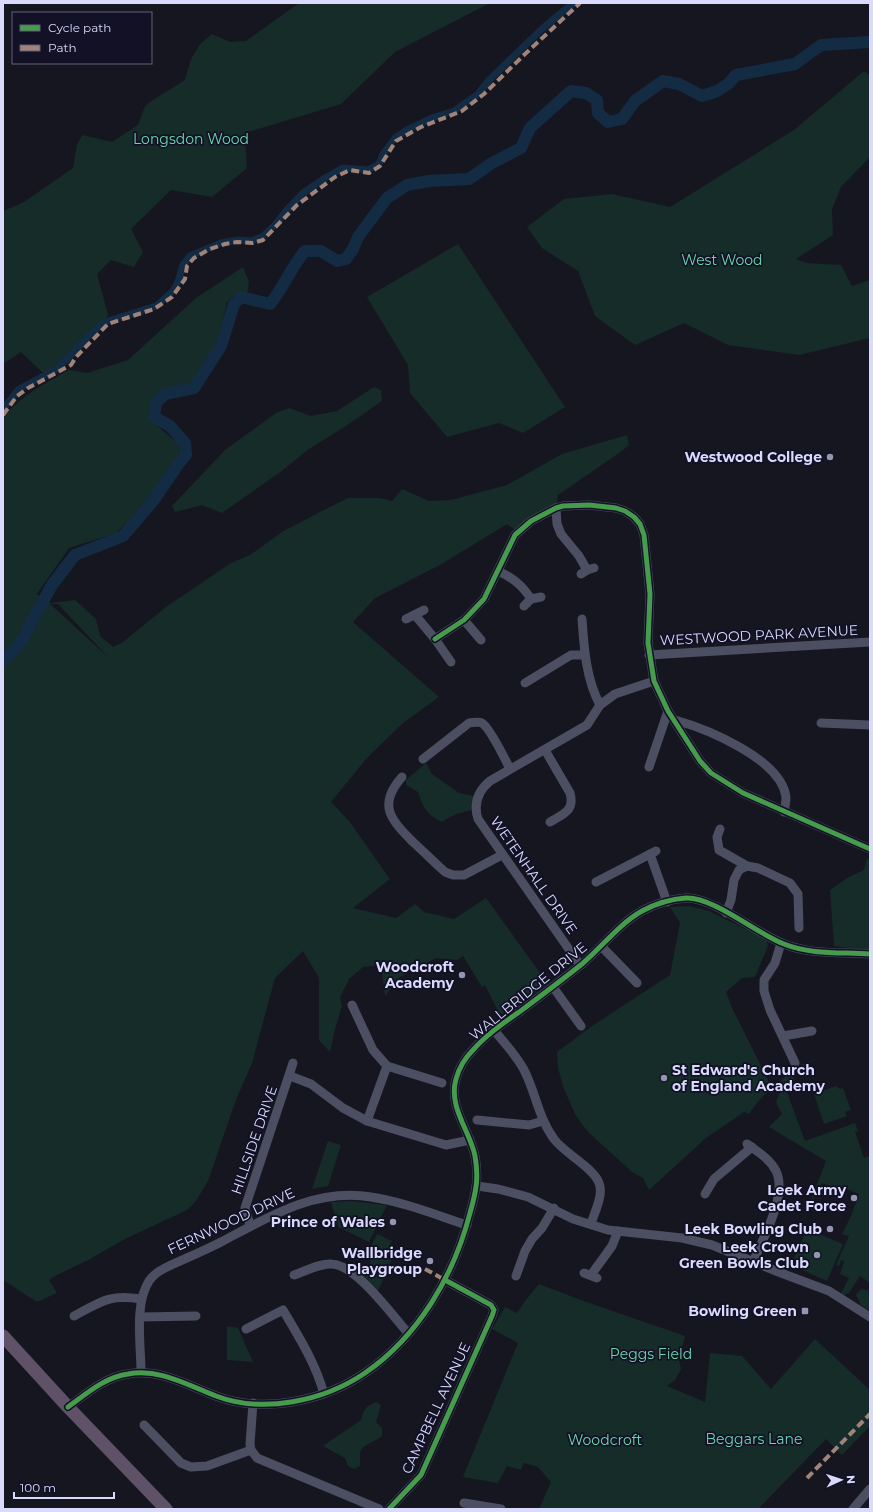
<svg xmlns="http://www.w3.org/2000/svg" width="873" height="1512" viewBox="0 0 873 1512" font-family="Montserrat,sans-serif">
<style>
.green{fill:#152c29;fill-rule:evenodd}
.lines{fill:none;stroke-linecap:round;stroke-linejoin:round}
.canal{stroke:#132c44;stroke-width:7}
.river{stroke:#132c44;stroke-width:12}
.minor{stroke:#4c4e61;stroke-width:9}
.highway{stroke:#5f5167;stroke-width:13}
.quiet{stroke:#a18479;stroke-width:4;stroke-dasharray:8 4;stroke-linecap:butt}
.cycleway-casing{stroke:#121126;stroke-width:8}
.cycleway{stroke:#469c4c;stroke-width:5}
.poi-dot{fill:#9595af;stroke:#121126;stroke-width:1.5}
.labels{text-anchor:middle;stroke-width:3.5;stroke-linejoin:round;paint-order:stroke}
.park-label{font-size:14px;fill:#6ad7ac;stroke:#121126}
.poi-label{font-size:14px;font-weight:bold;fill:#d9dafc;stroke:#121126;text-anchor:end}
.street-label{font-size:14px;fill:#d9dafc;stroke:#121126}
</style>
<rect width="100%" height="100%" fill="#161621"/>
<g class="green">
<path d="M299,3H490L395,52L341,104L245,133L247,168L212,197L171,190L131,229L143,252L134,267L111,260L97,274L108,315L94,335L69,363L43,373L21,352L3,364V211L24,202L73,168L77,145L82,135L112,142L138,125L145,106L153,100L185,80L191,59L200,44L212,34L230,42L246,41Z"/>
<path d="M864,71L870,76V157L841,187L832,209L833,235L796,259L806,263L841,265L852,286L870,280V338L799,355L728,345L684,323L635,345L595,316L578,271L542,248L527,227L564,199L612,194L670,207L794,130Z"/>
<path d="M458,244L565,407L523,433L499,423L447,437L410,393L408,365L367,297Z"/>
<path d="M243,267L249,282L247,295L233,296L227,302L218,341L193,384L162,391L151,402L150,416L155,424L179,444L180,454L159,485L131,518L116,533L69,548L37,594L50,603L75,600L96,619L100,636L113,647L123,642L166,607L231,563L250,555L282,532L320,512L348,498H380L392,501L402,489L429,501L451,500L507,485L562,454L627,435L629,445L622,451L558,495L556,508L518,532L507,524L440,565L375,598L353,622L439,697L403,723L366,759L331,802L349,821L390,879L353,908L396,918L415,904L424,912L454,919L486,898L548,984L500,1015L485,985L482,987L463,956L457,960L436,958L400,977L385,996L381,965L363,967L349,979L340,997L342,1006L335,1029L330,1052L319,1040V978L303,951L275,978L252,1063L236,1100L208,1181L196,1201L187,1210L123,1240L90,1259L53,1277L49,1280L57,1293L37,1302L3,1280V417C21,396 45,383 69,370L87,373L128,360L196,298ZM50,604H58L108,657Z"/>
<path d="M374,387L381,390L382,401L346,426L309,449L279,473L222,513L202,505L175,512L172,506L225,450L276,413L289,408L311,416L337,411Z"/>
<path d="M426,763L432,774L459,793L477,797L475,810C463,811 452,815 442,822C427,815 423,807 418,792L406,785V780Z"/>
<path d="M867,859H870V951L834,946L830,890L847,878L864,870Z"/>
<path d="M689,906L709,911L766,939L768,946L755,977L742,978L726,992L732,1008L772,1088L796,1067L821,1057C811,1062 792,1069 794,1082C787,1087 777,1086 770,1091C762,1095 754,1107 749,1114L744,1112L706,1138L649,1190L643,1178L632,1172L588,1132L576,1116L564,1089L558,1068L557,1052L592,1026L670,975L680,923L670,907Z"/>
<path d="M836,1086L840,1089L843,1088L851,1110L845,1112L847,1116L824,1124L814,1094Z"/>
<path d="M786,1090L805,1141L855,1123L858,1131L855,1132L864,1158L870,1156V1283L860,1276L849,1293L843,1295L841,1293L849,1278L840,1274L844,1261L841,1260L839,1266L836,1265L849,1236L842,1234L851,1216L859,1194L842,1187L838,1189L822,1183L808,1208L826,1161L769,1127L782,1114L776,1102L780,1092Z"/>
<path d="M328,1141L341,1145L328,1186L312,1189Z"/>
<path d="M350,1201L387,1205L369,1242L338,1227L331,1202Z"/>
<path d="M807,1229L843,1244L827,1281L791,1265Z"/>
<path d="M377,1234L392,1241L385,1255L392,1259L377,1293L358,1273L370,1265L371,1246Z"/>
<path d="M539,1284L581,1300L685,1336L679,1360L681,1369L675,1380L667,1386L705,1402L710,1353L742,1356L771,1389L815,1339L870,1390V1426L842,1455L826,1439L758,1509H539L551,1482L538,1467L524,1463L521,1470L507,1466L498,1483L463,1477L518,1343L492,1329L505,1307L517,1313L525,1301Z"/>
<path d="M862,1289L870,1291L868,1294L870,1296V1311L861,1305L856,1295L860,1290Z"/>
<path d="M227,1326L238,1328L253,1362L227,1360Z"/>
<path d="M377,1402L381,1405L376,1422L382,1428V1436C377,1441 363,1445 361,1450C359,1454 361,1462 360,1466L354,1469L348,1466L345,1458L323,1446L361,1420C363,1410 366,1405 377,1402Z"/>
</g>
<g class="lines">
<path class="canal" d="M3,409L19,389L57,369L90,334L105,322L156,306L173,291L178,282L183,265L190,256L221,243L238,240L251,241L262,237L275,225L287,210L303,193L325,178L343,168L368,170L379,164L383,154L395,138L407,130L432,118L454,111L478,94L489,80L542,29L573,3"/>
<path class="river" d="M3,661L19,645L52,585L75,555L123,536L153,501L179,463L186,455L185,443L170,426L154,417L156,403L165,394L194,388L221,346L234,304L241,297L270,304C284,287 291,267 305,251H321L337,261L346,259L353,249L358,237L387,198L407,185L429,181L469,179L492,163L521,148L530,128L571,91L586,93L597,100L598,113L608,122L622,119L635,101L663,81L679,84L702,96L717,91L728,84L736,75L795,64L821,45L870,42"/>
<g class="minor">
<path d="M556,508L557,524L561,534L579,556L587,570"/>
<path d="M498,571C513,578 522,585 531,599"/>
<path d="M581,574L587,570L594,568"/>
<path d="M524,606L531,599L541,597"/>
<path d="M415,615L435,639L451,662"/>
<path d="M406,619L424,610"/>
<path d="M582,619C584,648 586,679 600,705"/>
<path d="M464,620L481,640"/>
<path d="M435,639L464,620L484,599L515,535L531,521L556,508L563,506L589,505L616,508L625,511L634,517L640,524L644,535L650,594L648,643L654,681L668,711L700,761L711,773L743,793L870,849"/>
<path d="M649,655L870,642"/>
<path d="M525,683L571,655H585"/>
<path d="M675,720C707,729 781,759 786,797C786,802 785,807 784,812"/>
<path d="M821,723L870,725"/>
<path d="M545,750L570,793C575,811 563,814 550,822"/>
<path d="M423,759L469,723C473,723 478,721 482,723C490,728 505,759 510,769"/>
<path d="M649,767L668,711"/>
<path d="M402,777C377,805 391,820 413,842C424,852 434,862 445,872L453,875H464L502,855"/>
<path d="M720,829L717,837L719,850L747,866L758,868L790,883L798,894L799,928"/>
<path d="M650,854L667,902"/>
<path d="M596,882L656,851"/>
<path d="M726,913L731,900L734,880L739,870L747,866"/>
<path d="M781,943L775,963L764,980V991L770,1010L795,1063"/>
<path d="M602,947L637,983"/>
<path d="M580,965L478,819C473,803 478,791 490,781L587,725L600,705L615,694L654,681"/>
<path d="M553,987L581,1026"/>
<path d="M352,1005L373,1050L387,1066L442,1083"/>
<path d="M494,1030C504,1043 519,1058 525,1072C536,1094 539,1119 554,1139C564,1153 594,1168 599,1183C604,1195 594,1213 591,1224"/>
<path d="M783,1036L812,1031"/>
<path d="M290,1076L311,1084L343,1108L367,1121L446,1145L470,1140"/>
<path d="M477,1120L529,1125L543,1121"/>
<path d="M367,1121L387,1066"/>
<path d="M747,1144C758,1152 770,1159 776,1171C788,1195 762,1240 753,1262"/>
<path d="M477,1186L498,1189L528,1197L573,1219L608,1230L682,1238L712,1245L781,1273L829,1291L870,1317"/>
<path d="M705,1194L714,1179L752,1147"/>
<path d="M250,1225L245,1208L293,1063"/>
<path d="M584,1273L597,1278"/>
<path d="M294,1275C306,1271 320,1263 332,1264C356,1265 392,1315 408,1333"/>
<path d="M591,1275L612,1246L618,1231"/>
<path d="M516,1276L525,1251L532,1239L542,1228L554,1208"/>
<path d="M74,1316C102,1301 109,1294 141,1299"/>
<path d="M140,1317L196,1316"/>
<path d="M246,1329L283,1310C299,1337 316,1364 324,1394"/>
<path d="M141,1372C141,1346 134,1304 149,1281C153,1275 159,1271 165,1268C184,1259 204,1251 223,1241C270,1216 316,1188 371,1197C404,1202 436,1215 467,1225"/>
<path d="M253,1403L250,1444L251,1450L257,1458L379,1509"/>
<path d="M68,1407C86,1394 105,1377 128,1374C159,1368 187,1385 216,1396C263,1414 324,1401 365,1373C419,1336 454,1275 470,1213C476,1192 479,1178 475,1156C470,1131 448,1107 456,1079C459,1068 465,1058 473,1050C487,1034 505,1022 522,1010C542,995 562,980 582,964C602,947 619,924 642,911C655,904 671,899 686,898C714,897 757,934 784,944C811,955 842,952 870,954"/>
<path d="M144,1425L181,1463L191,1467L207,1466L251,1450"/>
<path d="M464,1503L501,1509"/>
<path d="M389,1509L421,1475L492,1316L494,1310L491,1305L445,1280"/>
<path d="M853,1509L870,1489"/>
</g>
<path class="highway" d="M3,1336L68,1407L166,1509"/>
<g class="quiet">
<path d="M3,415L17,396L28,388L71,365L76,357L108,324L154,309L172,297L185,279L187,266L194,258L210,249L225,244L237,242L253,243L263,240L297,205L335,177L350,170L369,173L380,166L396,141L421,127L462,111L484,94L524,55L580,3"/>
<path d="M425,1269L445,1280"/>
<path d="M807,1478L870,1414"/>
</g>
<g class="cycleway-casing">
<g id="cycleway">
<path d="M435,639L464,620L484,599L515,535L531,521L556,508L563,506L589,505L616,508L625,511L634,517L640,524L644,535L650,594L648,643L654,681L668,711L700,761L711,773L743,793L870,849"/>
<path d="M68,1407C86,1394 105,1377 128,1374C159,1368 187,1385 216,1396C263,1414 324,1401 365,1373C419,1336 454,1275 470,1213C476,1192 479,1178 475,1156C470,1131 448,1107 456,1079C459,1068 465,1058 473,1050C487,1034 505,1022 522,1010C542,995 562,980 582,964C602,947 619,924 642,911C655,904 671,899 686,898C714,897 757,934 784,944C811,955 842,952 870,954"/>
<path d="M389,1509L421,1475L492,1316L494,1310L491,1305L445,1280"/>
</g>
</g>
<use href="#cycleway" class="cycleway"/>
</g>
<g class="poi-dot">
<circle cx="830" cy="457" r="4"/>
<circle cx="462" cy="975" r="4"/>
<circle cx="664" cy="1078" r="4"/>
<circle cx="854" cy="1198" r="4"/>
<circle cx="393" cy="1222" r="4"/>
<circle cx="830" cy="1229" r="4"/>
<circle cx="817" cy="1255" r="4"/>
<circle cx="430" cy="1261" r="4"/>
<rect x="801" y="1307" width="8" height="8" rx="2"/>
</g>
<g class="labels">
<g class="park-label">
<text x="191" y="144">Longsdon Wood</text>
<text x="722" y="265">West Wood</text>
<text x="651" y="1359">Peggs Field</text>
<text x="754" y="1444">Beggars Lane</text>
<text x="605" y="1445">Woodcroft</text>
</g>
<g class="poi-label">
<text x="822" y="462">Westwood College</text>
<text x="454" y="972">Woodcroft<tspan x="454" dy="16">Academy</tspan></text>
<text x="672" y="1075" text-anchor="start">St Edward's Church<tspan x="672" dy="16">of England Academy</tspan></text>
<text x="846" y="1195">Leek Army<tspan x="846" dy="16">Cadet Force</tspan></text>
<text x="385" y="1227">Prince of Wales</text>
<text x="822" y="1234">Leek Bowling Club</text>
<text x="809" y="1252">Leek Crown<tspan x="809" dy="16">Green Bowls Club</tspan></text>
<text x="422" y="1258">Wallbridge<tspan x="422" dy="16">Playgroup</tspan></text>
<text x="797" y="1316">Bowling Green</text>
</g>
<g class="street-label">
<text transform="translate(759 635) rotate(-3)" y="5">WESTWOOD PARK AVENUE</text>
<text transform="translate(534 875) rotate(55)" y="5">WETENHALL DRIVE</text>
<text transform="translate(528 991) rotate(-39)" y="5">WALLBRIDGE DRIVE</text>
<text transform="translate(254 1140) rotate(-71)" y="5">HILLSIDE DRIVE</text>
<text transform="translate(231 1221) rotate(-25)" y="5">FERNWOOD DRIVE</text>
<text transform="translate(436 1408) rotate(-65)" y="5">CAMPBELL AVENUE</text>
</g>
</g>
<rect width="873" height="1512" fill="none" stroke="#d9dafc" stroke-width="8"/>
<rect x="12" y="12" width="140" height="52" fill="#121126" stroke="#62617c"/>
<rect x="20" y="25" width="20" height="6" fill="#469c4c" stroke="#62617c"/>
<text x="48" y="32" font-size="12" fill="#d9dafc">Cycle path</text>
<rect x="20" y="45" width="20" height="6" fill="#a18479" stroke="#62617c"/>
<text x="48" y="52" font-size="12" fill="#d9dafc">Path</text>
<g transform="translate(841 1480) rotate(87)" stroke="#121126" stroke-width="3" paint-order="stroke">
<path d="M0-3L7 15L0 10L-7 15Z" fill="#d9dafc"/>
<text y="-6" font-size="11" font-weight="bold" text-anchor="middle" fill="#d9dafc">N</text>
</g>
<path d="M14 1492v6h100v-6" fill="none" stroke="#d9dafc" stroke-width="2"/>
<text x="20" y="1492" font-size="12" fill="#d9dafc" stroke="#121126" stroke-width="3" paint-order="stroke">100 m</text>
</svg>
